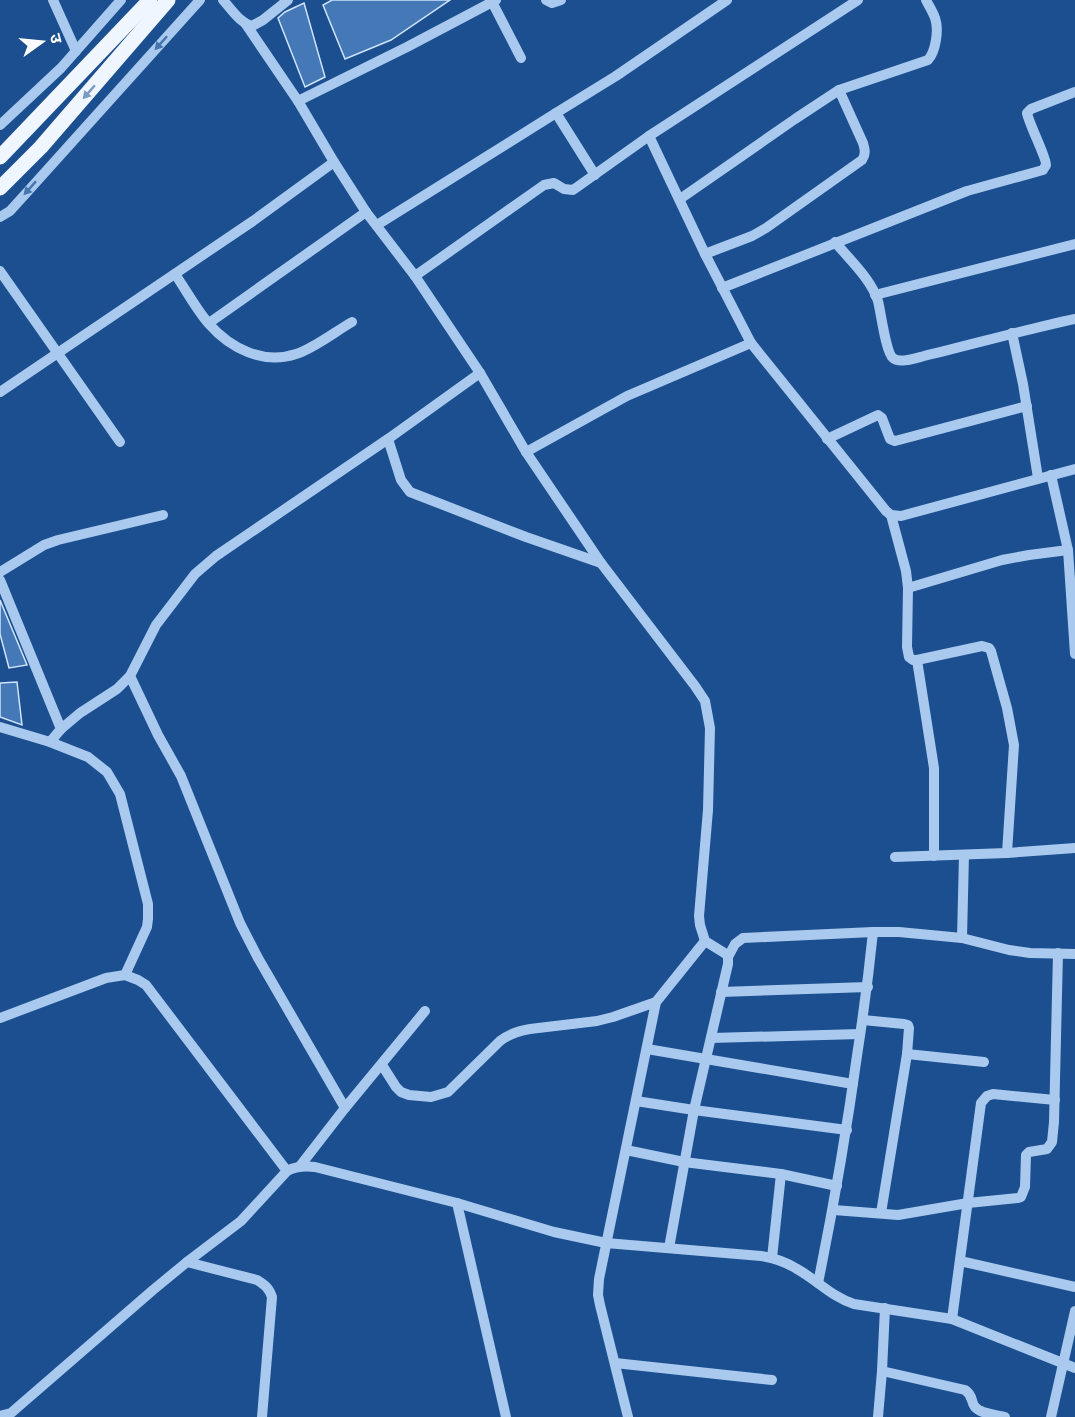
<svg xmlns="http://www.w3.org/2000/svg" width="1075" height="1417" viewBox="0 0 1075 1417" font-family="'Archivo Narrow','Noto Sans Devanagari',sans-serif">
<style>
.building{fill:#4478b7;stroke:#cfe3fa;stroke-width:1.5}
.lines{fill:none;stroke-linecap:round;stroke-linejoin:round}
.minor{stroke:#a9c9ee;stroke-width:10}
.major{stroke:#f0f6ff;stroke-width:15}
.oneway{fill:#4674ac}
.oneway2{fill:#7b9ac1}
</style>
<rect width="100%" height="100%" fill="#1b4f8f"/>
<g class="building">
<path d="M332,0H450L391,40L345,59L323,5Z"/>
<path d="M304,3L325,77L305,87L278,18L285,12Z"/>
<path d="M0,600L27,665L9,668L0,634Z"/>
<path d="M17,682L22,725L0,717V683Z"/>
</g>
<g class="lines">
<g class="minor">
<path d="M53,0L76,51"/>
<path d="M223,0C232,10 239,22 252,26L263,20L288,0"/>
<path d="M491,0L521,58"/>
<path d="M546,0L552,3L561,0"/>
<path d="M245,23L298,101L334,162L366,212L415,276L480,373L526,452L601,563L695,686L705,701L710,728L708,810L699,916L700,925L705,941L726,954L728,957V964L694,1110L669,1248"/>
<path d="M298,101L407,47L496,0"/>
<path d="M556,113L595,175"/>
<path d="M0,125L61,68L121,0"/>
<path d="M649,136L705,254L751,343L886,511L891,515L901,516L1075,469"/>
<path d="M680,199L795,119L839,90L928,60C936,51 939,29 935,18C933,12 929,6 926,0"/>
<path d="M0,217L10,211L29,190L200,0"/>
<path d="M377,225L556,113L616,76L727,0"/>
<path d="M835,242C850,260 871,279 878,301C881,313 886,353 893,358C899,364 916,358 924,356C974,344 1024,330 1075,319"/>
<path d="M705,254L752,236L766,228L862,160C866,154 865,150 863,143L839,90"/>
<path d="M0,271L120,442"/>
<path d="M175,274C186,290 196,309 209,324C230,348 263,365 296,354C313,349 336,331 352,322"/>
<path d="M415,276L544,185L554,183L564,189L573,190L649,136L858,0"/>
<path d="M722,288L967,191L1043,170C1044,168 1045,167 1046,165C1047,159 1029,124 1027,113L1031,109L1075,92"/>
<path d="M875,295L1075,244"/>
<path d="M209,323L366,212"/>
<path d="M1012,333L1023,384L1038,478"/>
<path d="M0,392L253,221L334,162"/>
<path d="M388,439L401,480L410,492L526,537L601,563"/>
<path d="M827,439L878,415L882,418L890,439L895,441L1027,406"/>
<path d="M526,452L627,396L751,343"/>
<path d="M1051,475L1068,550L1075,654"/>
<path d="M891,515L906,571L908,588L907,647L909,657L913,660H917L982,646L989,648L991,651L1007,708L1014,745L1007,853"/>
<path d="M0,572L44,545L58,540L163,515"/>
<path d="M0,580L61,729"/>
<path d="M908,588L1002,560L1029,555L1068,550"/>
<path d="M917,660L934,768V856"/>
<path d="M130,676L158,735L181,776L240,923L258,958L345,1108"/>
<path d="M0,727L50,742L88,757L107,772L120,794L148,904V919L147,927L125,975"/>
<path d="M50,742L61,729L80,713L117,689L130,676L156,625L195,574L216,556L388,439L480,373"/>
<path d="M895,857L1007,853L1075,848"/>
<path d="M962,938L964,855"/>
<path d="M728,957L735,944L743,938L873,932H899L962,938L1009,950L1030,953L1075,954"/>
<path d="M721,992L868,987"/>
<path d="M0,1018L106,978L125,975L138,980L146,985L287,1171"/>
<path d="M863,1020L904,1024L908,1025L909,1028L907,1054L881,1213"/>
<path d="M711,1038L860,1034"/>
<path d="M647,1049L853,1084"/>
<path d="M907,1054L984,1062"/>
<path d="M382,1065L396,1087L401,1092L409,1095L431,1097L448,1092L500,1041C509,1034 518,1031 530,1029L597,1021L613,1017L656,1002"/>
<path d="M636,1101L694,1110L847,1130"/>
<path d="M626,1150L684,1162L781,1174L837,1186"/>
<path d="M300,1166L345,1108L425,1011"/>
<path d="M457,1203L506,1417"/>
<path d="M834,1210L898,1215L968,1203L1018,1198L1021,1197L1025,1187L1026,1155L1029,1152L1047,1149L1052,1142L1054,1122L1058,953"/>
<path d="M772,1258L781,1174"/>
<path d="M960,1261L1075,1287"/>
<path d="M187,1262L257,1280C265,1285 269,1288 272,1297L262,1417"/>
<path d="M818,1283C834,1205 847,1128 858,1049C864,1010 869,971 873,932"/>
<path d="M952,1319L981,1103L987,1096L993,1094L1055,1100"/>
<path d="M615,1363L772,1380"/>
<path d="M882,1371L965,1390C974,1396 970,1401 975,1407C981,1414 997,1415 1005,1417"/>
<path d="M0,1416L11,1413L153,1290L187,1262L241,1221L287,1171C296,1166 305,1166 315,1167L457,1203L554,1232L606,1243L761,1256C774,1258 786,1262 797,1269C817,1280 832,1297 854,1304L952,1319L1075,1368"/>
<path d="M628,1417L600,1305L598,1295L599,1279L656,1002L705,941"/>
<path d="M878,1417L882,1371L885,1308"/>
<path d="M1051,1417L1075,1311"/>
</g>
<g class="major">
<path d="M0,157L150,0"/>
<path d="M0,188L41,147L168,0"/>
</g>
</g>
<defs><path id="oneway-solid" d="M-6-.8H1V-3.2L6.5 0L1 3.2V.8H-6Z" transform="scale(1.5)"/></defs>
<g class="oneway">
<use href="#oneway-solid" transform="translate(161 43) rotate(132)"/>
<use href="#oneway-solid" transform="translate(30 188) rotate(132)"/>
</g>
<use class="oneway2" href="#oneway-solid" transform="translate(89 92) rotate(131)"/>
<g transform="translate(42 42) rotate(75)" stroke="#1b4f8f" stroke-width="4.5" paint-order="stroke">
<path d="M0-4.5L10 22L0 15L-10 22Z" fill="#ffffff"/>
<text y="-9" font-size="16" font-weight="bold" text-anchor="middle" fill="#ffffff">उ</text>
</g>
</svg>
